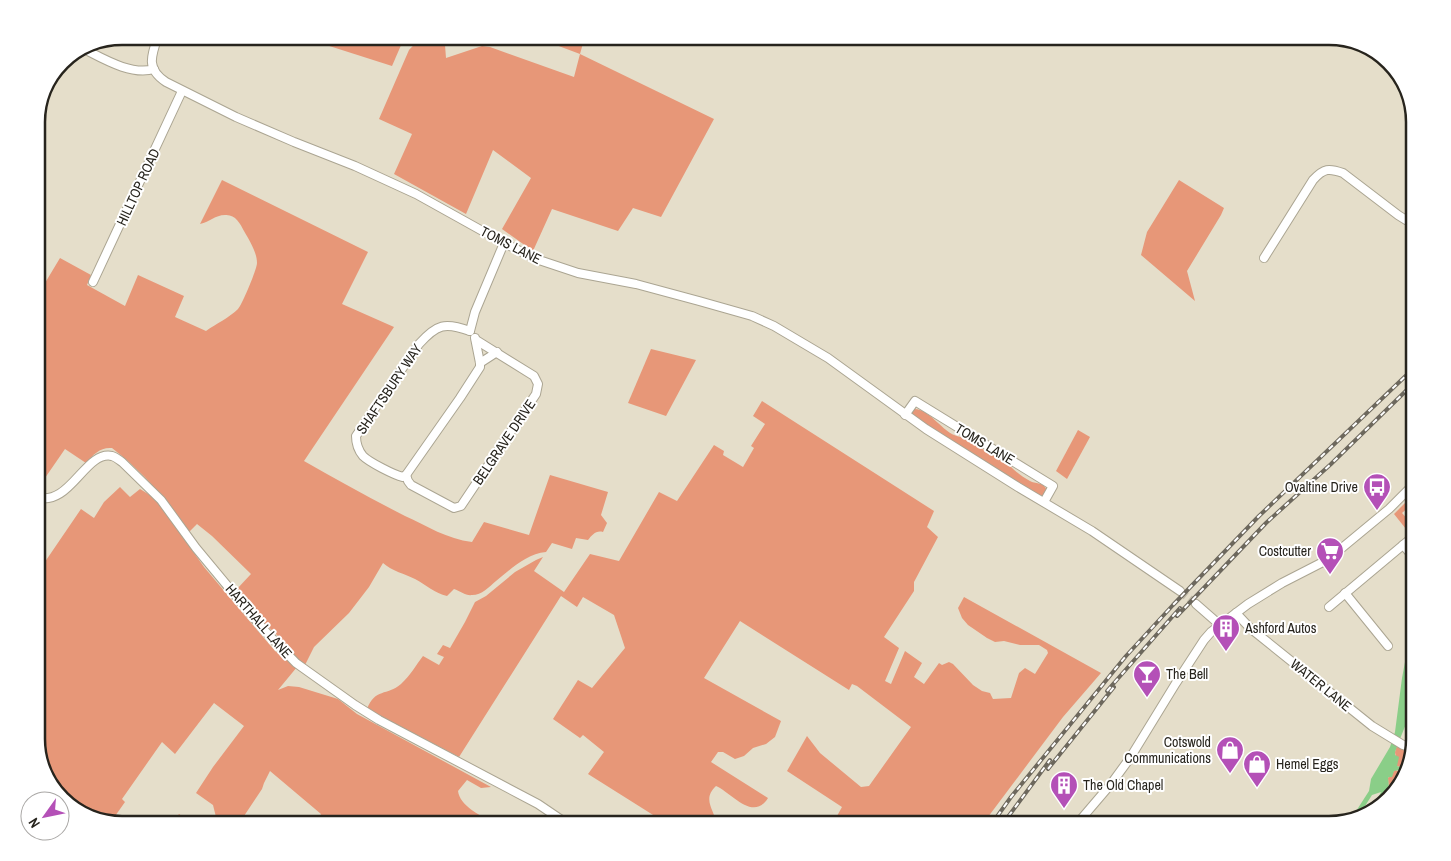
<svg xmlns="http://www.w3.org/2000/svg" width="1451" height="861" viewBox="0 0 1451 861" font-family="'Archivo Narrow',sans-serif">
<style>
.green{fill:#e79778}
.water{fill:#8ace88}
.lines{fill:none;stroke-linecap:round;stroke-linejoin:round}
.minor-tunnel{stroke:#bfb9a7;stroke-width:8;stroke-dasharray:8 4;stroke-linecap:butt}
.minor-casing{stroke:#aba592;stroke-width:10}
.minor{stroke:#fff;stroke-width:8}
.rail-casing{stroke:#6d685d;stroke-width:4}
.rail{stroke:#fff;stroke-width:2;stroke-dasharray:5.5;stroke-linecap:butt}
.labels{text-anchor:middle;stroke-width:4;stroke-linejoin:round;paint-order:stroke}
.street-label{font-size:14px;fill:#27241d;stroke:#fff}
.poi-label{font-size:14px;fill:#27241d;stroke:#fff;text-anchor:start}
.rim{fill:none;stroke:#27241d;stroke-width:2.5}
</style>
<rect width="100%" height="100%" fill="#e5deca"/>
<g class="green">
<path d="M298,36H405L392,66Z"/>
<path d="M532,36H585L580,54L714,119L661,217L633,208L618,231L552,209L533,251L502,229L531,178L493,150L466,214L394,174L412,134L379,119L409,50C422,35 429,40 445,45L446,58L482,46L490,47L574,77L580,54Z"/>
<path d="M222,180L368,252L342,304L394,327L304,461C337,480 370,498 405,516C427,526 447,539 472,542L484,522L529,535L550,475L608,492L601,515L607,523L603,532C596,530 592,535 588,540L576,538L572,549L552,543L546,552C526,554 511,569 496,581C489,587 482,595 472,595C466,596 460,591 454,589L447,596C435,593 426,585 415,579C405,574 392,571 383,563L369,587L349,613L314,647L304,667L278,636L257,616L236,590L251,574L212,536L197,524L188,533C169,501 142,471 112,448C100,447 94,454 86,463L65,449L36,491V298L60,258L91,275L87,285L125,306L138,275L184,296L175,317L206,331C216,324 230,317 238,309C242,305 257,269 257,263C257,252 249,240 244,231C240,223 235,214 225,215C215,215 210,222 200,224Z"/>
<path d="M1179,180L1224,208L1221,215L1187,271L1195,301L1141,255L1147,232Z"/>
<path d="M651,349L696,360L666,416L628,403Z"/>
<path d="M762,401L934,511L927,527L938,537L914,582V591L884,637L899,648L885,681L891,684L905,651L922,663L914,677L924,684L939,663L942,665L949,662L953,664L973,685L982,691L990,693L993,699L1011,698L1019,673L1025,668L1035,674L1048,653L1047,650L1039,645H1020L1004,641L995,642L987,638L968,625L962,618L958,608L964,597L1101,673L1063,717L982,825H832L842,807L787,771L807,736L820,753L861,787L869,786L911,727L857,686L852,684L849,690L740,621L704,678L781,721L775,737L766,744L753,748L744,756L735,759L723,752H718L711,762L768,798C753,822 732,793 716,786C700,801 718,812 715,825H669L588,774L604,752L583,735L580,738L553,719L578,680L592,688L625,648L614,615L583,597L577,607L561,596L459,757L367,709C375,688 387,696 401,684C410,676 416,665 423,656L439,665L444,657L437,654L443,645L450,648L465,622L475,602L486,596L515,572L536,560L543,557L534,571L564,592L590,554L619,561L659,492L677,501L714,445L724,451L723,455L743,467L754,448L751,446L765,424L753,416Z"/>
<path d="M914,409C932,409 944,437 963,437L1010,466C1016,472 1022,477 1030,481C1038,485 1042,481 1047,490L1045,495L1040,496L915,418L911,413Z"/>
<path d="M1078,430L1090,437L1067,479L1056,471Z"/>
<path d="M120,487L130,497L140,489L153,497L161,506L204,567L258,631L275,651L297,667L278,690L288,686L299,687L338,699L357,714L491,787L481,788L467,780L458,791C460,806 479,814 491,822L489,825H316L321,814L270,771L264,783L262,789L238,825H218L213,805L196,793L213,767L244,726L214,703L175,754L162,742L122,799L125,802L113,819L119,824L79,813L48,782L36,744V575L81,509L94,518L104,502Z"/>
<path d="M1415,493V507L1412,504L1402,513L1410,522L1415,518V522L1406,529L1394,514Z"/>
<path d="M1397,745L1411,753L1407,769L1397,766L1395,752Z"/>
<path d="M1395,770L1406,773L1403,782L1387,798L1389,791L1388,778Z"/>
<path d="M179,814L193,824L192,825H171Z"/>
<path d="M1091,815L1104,825H1084Z"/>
</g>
<path class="water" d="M1415,641C1415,657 1417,676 1415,692C1412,714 1402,732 1395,752V755L1399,757L1397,766L1407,769L1406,773L1399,770L1394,771L1392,777H1389L1388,778C1390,791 1388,798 1379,806V796L1381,792L1372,795L1358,817L1351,819L1369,791L1371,779L1390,747L1395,732L1402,678L1405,662Z"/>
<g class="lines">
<path class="minor-tunnel" d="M1180,591L1196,604"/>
<g class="minor-casing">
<g id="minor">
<path d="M158,36C151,56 146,69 166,82L236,117L294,142L355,166L416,194L504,243L536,259L578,273L636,284L699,301L752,316L774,326L828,358L926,429L1018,487L1092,531L1180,591"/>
<path d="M82,48C102,58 131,76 154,69"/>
<path d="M1264,258L1313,180C1324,168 1329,168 1343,173L1398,215L1406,220L1415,222"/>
<path d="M93,282L182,91"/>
<path d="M470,331L475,312L504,243"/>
<path d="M480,363L497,352"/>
<path d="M905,415L915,401L1053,486L1044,502"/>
<path d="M406,475L408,481L411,485L454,508L461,506L536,394L538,384L534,376L476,340"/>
<path d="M406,475L403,477C394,475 369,462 363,456C358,450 356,443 356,436L419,344C437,324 445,322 470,331"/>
<path d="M406,475L460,398L480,367V363L475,338"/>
<path d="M36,497C70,508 85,450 112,456C116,457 119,460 122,462L161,500L196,548L264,630L296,663L355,705L379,720L538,804L569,825"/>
<path d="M1403,545L1415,559"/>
<path d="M1345,593L1388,646"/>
<path d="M1196,604L1220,625"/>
<path d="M1329,607L1415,535"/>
<path d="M1236,613L1250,628L1372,726L1403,745L1412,748"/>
<path d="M1076,825L1111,784L1130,758L1176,683L1204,640L1211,632L1248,604L1282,583L1323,562L1343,547L1389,509L1415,483"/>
</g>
</g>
<use href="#minor" class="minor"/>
<g class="rail-casing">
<g id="rail">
<path d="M1177,616L1266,523L1331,464L1415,382"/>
<path d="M1107,691L1180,608"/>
<path d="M1048,769L1114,687"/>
<path d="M991,825L1011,797L1126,656L1173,605L1259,516L1415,367"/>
<path d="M1002,825L1050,760"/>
</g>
</g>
<use href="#rail" class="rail"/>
</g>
<defs>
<g id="bus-pin" transform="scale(1.4375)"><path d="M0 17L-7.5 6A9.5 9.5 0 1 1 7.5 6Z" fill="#b450b7" stroke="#fff"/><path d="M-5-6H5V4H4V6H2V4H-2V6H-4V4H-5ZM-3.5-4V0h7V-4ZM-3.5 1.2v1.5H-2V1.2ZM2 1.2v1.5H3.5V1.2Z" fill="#fff"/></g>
<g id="supermarket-pin" transform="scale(1.4375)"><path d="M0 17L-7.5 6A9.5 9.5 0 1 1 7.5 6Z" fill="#b450b7" stroke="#fff"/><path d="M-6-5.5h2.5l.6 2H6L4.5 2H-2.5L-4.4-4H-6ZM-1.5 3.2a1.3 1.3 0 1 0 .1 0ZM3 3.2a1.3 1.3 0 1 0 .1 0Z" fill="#fff"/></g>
<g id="building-pin" transform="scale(1.4375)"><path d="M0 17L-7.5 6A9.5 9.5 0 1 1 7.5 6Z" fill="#b450b7" stroke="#fff"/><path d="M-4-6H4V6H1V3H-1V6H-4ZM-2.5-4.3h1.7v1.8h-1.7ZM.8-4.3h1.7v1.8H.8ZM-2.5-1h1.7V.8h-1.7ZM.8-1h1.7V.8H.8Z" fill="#fff"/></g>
<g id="bar-pin" transform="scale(1.4375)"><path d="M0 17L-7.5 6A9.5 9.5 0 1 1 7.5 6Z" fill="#b450b7" stroke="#fff"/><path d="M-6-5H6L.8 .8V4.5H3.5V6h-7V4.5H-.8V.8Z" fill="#fff"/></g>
<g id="shop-pin" transform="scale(1.4375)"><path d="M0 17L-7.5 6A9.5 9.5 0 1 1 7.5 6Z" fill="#b450b7" stroke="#fff"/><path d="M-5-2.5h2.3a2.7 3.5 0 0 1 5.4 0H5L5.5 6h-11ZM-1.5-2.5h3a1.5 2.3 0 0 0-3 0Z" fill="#fff"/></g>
</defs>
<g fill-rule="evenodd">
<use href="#bus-pin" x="1377" y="487"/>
<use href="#supermarket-pin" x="1330" y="551"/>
<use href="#building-pin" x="1226" y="628"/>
<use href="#bar-pin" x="1147" y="674"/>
<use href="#shop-pin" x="1230" y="750"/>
<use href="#shop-pin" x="1257" y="764"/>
<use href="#building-pin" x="1064" y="785"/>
</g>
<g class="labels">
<g class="street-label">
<text transform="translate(138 187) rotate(-65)" y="5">HILLTOP ROAD</text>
<text transform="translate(511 245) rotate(27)" y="5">TOMS LANE</text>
<text transform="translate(389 389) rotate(-56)" y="5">SHAFTSBURY WAY</text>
<text transform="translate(504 442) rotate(-56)" y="5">BELGRAVE DRIVE</text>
<text transform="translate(985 444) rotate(31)" y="5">TOMS LANE</text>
<text transform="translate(259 621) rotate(49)" y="5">HARTHALL LANE</text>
<text transform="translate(1321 685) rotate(39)" y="5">WATER LANE</text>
</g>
<g class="poi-label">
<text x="1358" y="492" text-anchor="end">Ovaltine Drive</text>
<text x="1311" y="556" text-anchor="end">Costcutter</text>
<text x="1245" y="633">Ashford Autos</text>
<text x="1166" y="679">The Bell</text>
<text x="1211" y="747" text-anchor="end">Cotswold<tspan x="1211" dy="16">Communications</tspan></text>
<text x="1276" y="769">Hemel Eggs</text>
<text x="1083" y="790">The Old Chapel</text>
</g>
</g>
<path d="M0 0H1451V861H0ZM122 45H1329A77 77 0 0 1 1406 122V739A77 77 0 0 1 1329 816H122A77 77 0 0 1 45 739V122A77 77 0 0 1 122 45Z" fill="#fff" fill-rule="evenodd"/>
<path class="rim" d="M122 45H1329A77 77 0 0 1 1406 122V739A77 77 0 0 1 1329 816H122A77 77 0 0 1 45 739V122A77 77 0 0 1 122 45Z"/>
<g transform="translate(45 816) rotate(237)"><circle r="24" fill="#ffffff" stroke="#a9a7a5"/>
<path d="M0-4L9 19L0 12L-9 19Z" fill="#b450b7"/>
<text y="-8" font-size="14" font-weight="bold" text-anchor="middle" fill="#27241d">N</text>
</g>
</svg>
